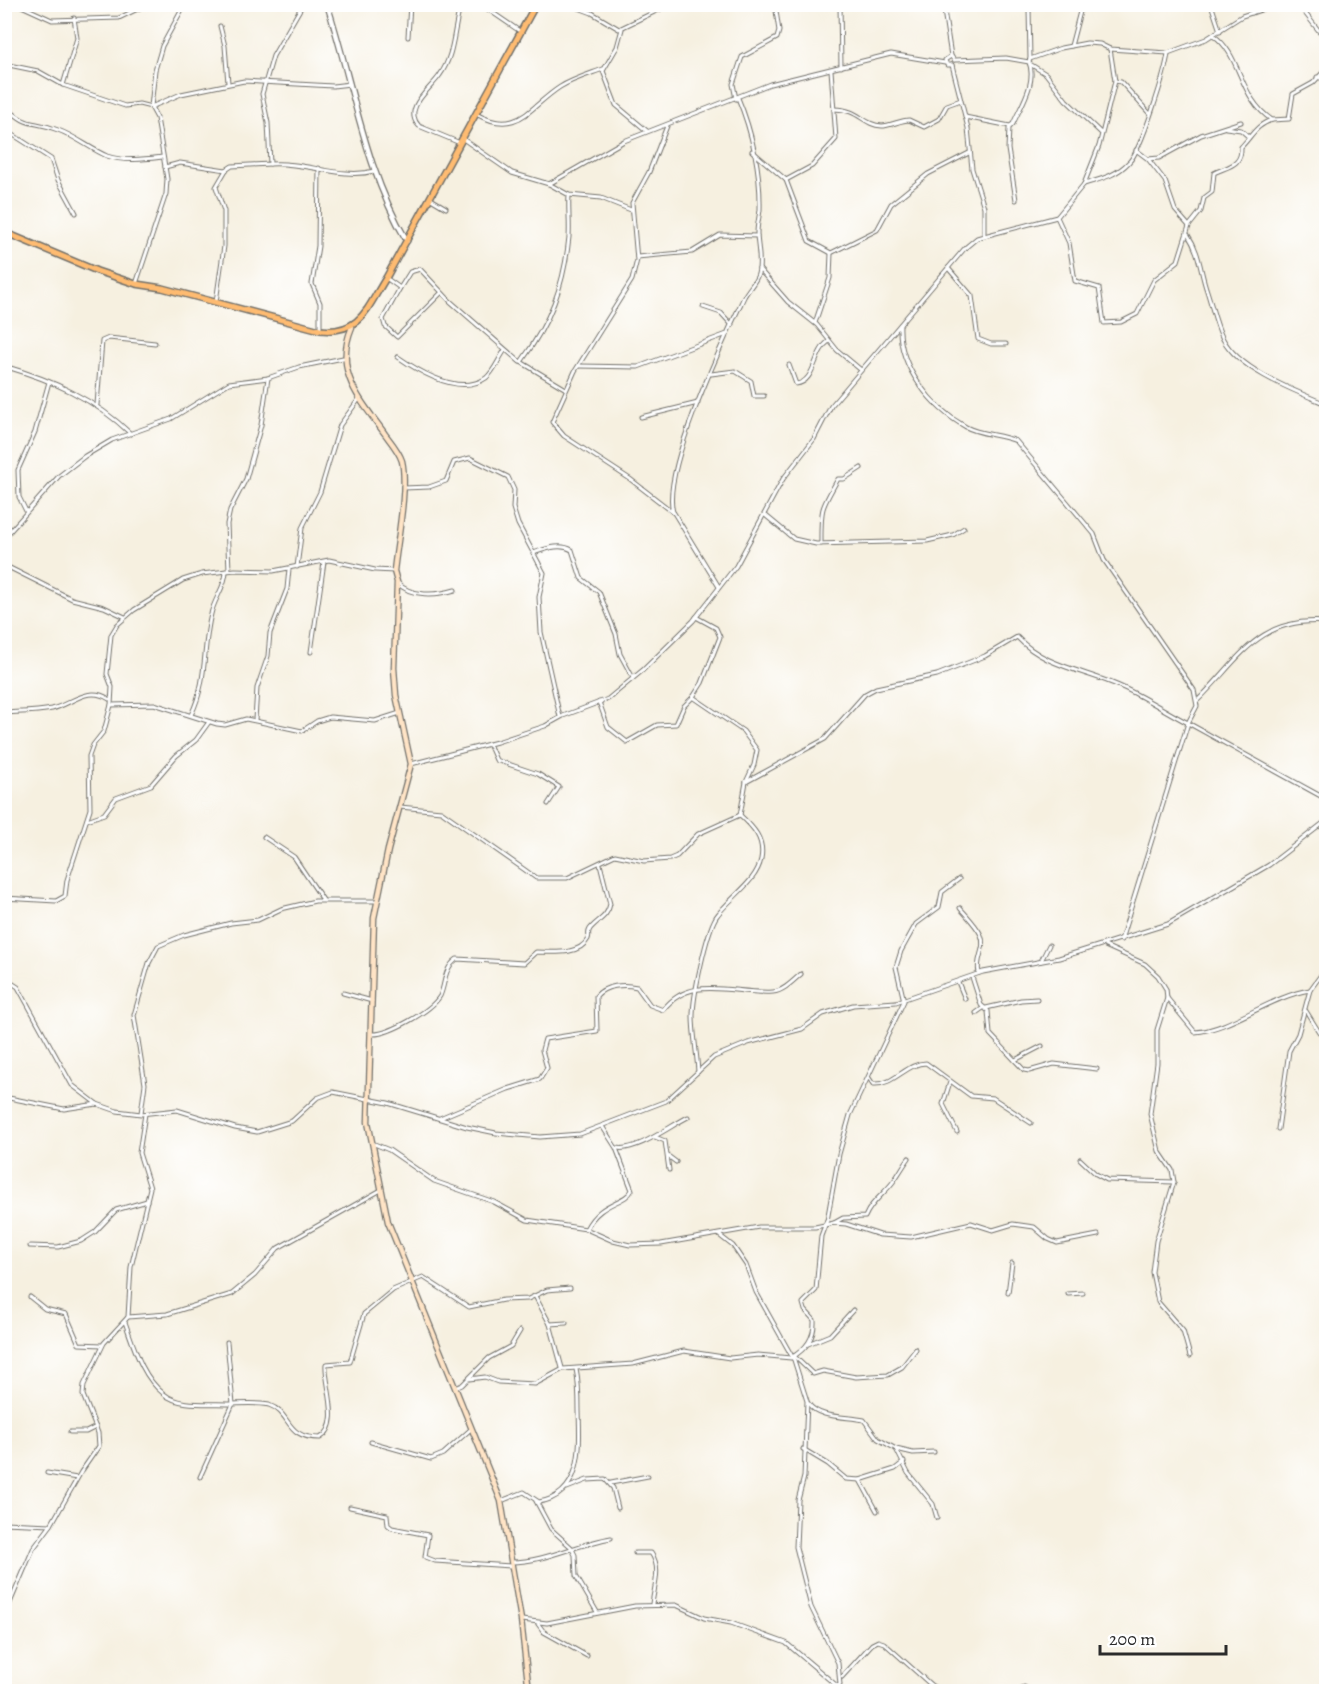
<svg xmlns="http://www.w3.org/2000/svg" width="1331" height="1696" viewBox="0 0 1331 1696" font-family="Alegreya,serif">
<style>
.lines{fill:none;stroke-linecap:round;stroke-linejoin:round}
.minor-casing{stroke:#72706a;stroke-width:5}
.tertiary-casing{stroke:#72706a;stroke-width:7}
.secondary-casing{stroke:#72706a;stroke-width:7}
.primary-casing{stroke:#72706a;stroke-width:8}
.minor{stroke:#fff;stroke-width:3}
.tertiary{stroke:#fff;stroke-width:4.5}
.secondary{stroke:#ffe4c6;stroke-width:4.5}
.primary{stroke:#febb71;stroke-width:5}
</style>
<rect width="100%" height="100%" fill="#fff"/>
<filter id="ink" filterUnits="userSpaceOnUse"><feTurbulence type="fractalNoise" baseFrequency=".0167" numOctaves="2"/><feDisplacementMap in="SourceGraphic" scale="12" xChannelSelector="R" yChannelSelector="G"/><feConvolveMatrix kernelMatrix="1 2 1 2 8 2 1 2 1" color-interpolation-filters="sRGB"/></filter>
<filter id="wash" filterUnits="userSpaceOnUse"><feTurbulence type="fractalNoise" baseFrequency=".008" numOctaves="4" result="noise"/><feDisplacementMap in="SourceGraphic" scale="24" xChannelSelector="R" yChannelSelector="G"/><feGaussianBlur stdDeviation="1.35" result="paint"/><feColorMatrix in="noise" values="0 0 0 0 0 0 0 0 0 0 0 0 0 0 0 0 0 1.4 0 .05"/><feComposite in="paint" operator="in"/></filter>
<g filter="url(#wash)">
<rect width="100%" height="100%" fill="#f6f0e0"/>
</g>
<g filter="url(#ink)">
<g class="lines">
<g class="minor-casing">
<g id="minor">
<path d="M17,4L52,20L119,18L148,4"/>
<path d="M480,4L521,32"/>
<path d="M568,4L592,13L619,29L671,4"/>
<path d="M840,4L841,67"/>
<path d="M943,4L951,56L954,60"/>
<path d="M1211,4L1220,31"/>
<path d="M1252,4V13"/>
<path d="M1298,4L1319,31L1326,32"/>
<path d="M1029,8L1030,59"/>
<path d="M220,26L225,46L228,83"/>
<path d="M622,29L617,47L603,71L616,105L647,131"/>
<path d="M1213,35C1242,55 1238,97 1272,120L1289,119L1293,94L1313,83L1326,69"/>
<path d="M408,37L410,4"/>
<path d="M1071,46L1082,4"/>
<path d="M951,56L945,60L947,65H952"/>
<path d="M955,60L1006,58L1029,62L1030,59L1061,48L1087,43L1100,44L1110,49L1168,53L1206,39L1242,16L1279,4"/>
<path d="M4,64L38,71L63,85L125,106L139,104L151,107L181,94L244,81L333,86L350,84"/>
<path d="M1030,64L1046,74L1066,100L1101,133"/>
<path d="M1317,77L1326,80"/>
<path d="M1115,81L1121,82L1149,113"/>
<path d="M63,85L77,38L74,18"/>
<path d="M736,99L733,84L742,57L777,38L779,31L775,4"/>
<path d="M4,105C30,130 31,119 58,130C75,136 92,150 107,156C124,162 146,159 163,157"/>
<path d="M834,109C859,109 863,125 882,126C890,126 901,120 909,120L924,127L939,119L947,105L961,100"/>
<path d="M476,114C518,137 529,107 560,87C573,79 590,74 603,69"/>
<path d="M965,117L1010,126L1013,124C1021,105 1037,83 1029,62"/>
<path d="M1012,125L1009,128L1008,149L1016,200"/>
<path d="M667,126L649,172L632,203L637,260L632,280L575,371L552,422L564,436L630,479L674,513L719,587"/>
<path d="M1226,128L1241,130L1249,137"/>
<path d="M4,129L51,159L58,180L76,213"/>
<path d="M463,139L512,173L549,184L624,141L770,84L891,54L945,63"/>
<path d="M460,143L419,126C402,108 431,89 440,75C455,54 453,29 461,4"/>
<path d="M1136,150L1148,159L1159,158L1201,135L1241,122"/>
<path d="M752,151L786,180L812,166L836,139L831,70"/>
<path d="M1148,159L1165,181L1175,210L1189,226L1201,211L1204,198L1212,192L1214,173C1228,166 1242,166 1241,147C1251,137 1257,124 1272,120"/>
<path d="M270,164C304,161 342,180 374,171"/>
<path d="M165,167L180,163L226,170L232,166L270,164L268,123L262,94L273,56L303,4"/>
<path d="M319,168L318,246L312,284L320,303V330"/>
<path d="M786,180L809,241L831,253L877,230L891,204L928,174L969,153"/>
<path d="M549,184L569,195L601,198L631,210"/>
<path d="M1084,184C1101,179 1116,176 1129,162C1141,151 1166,71 1168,53"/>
<path d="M431,199L446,208"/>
<path d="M1057,217L1069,243L1075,281L1099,288L1104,323L1121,322L1137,314L1154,280L1178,261L1189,226"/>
<path d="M1188,235C1200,253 1200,271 1207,291C1212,306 1216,326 1223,339C1239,370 1295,391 1326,404"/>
<path d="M984,236L1057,217L1084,184L1099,146L1115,81L1110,49"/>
<path d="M637,257L692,252L720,235L757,236"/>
<path d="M948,268L972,296L978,339L991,344H1006"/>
<path d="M759,269L788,302L817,325L837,350L861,370"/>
<path d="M386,278L400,288L410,272L420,269L450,301L520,362"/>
<path d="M136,284L166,194L167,179L157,118L151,107L155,70L162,46L185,4"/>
<path d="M400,288L383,319L385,326L397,337L441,293"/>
<path d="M216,302L224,246V211L216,187L226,170"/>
<path d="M703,307L721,313L732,325"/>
<path d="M815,323L830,278L831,253"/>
<path d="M900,325C898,367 932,408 966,427C981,435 1000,434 1016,441L1094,534L1104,560L1194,690L1197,706L1188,723L1326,799"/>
<path d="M398,357C421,373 460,396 486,378C494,372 499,358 505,350"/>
<path d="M789,365L796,384C816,382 813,352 829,341"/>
<path d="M4,366C52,380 95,399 131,434"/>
<path d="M579,366L638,367L727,334"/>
<path d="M711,374L735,371L751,381L754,396H764"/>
<path d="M566,389L521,362C550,322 564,287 569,237C570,223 568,209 569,195"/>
<path d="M97,405L102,341L109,338L155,343"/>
<path d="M641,417L698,403"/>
<path d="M404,488L429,487L446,481L454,462L470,458L508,477L514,490L513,508L518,524L544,573L539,597L541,632L560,717"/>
<path d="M26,511L19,497L18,470L35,432L49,382"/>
<path d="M673,512C661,471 724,340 744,297C748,289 756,282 758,274C762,262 757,245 757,233C757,225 759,218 760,210C761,173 752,131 738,98"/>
<path d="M765,515L794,539L816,544L927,541L953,535L964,528"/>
<path d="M4,538L59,476L85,456L112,440L171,419L229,383L268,378L299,367L343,358"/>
<path d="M821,544C821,508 820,510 838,479H844L861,468"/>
<path d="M533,553C546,549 560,543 572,550L581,578L599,592L616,634L620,654L633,678"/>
<path d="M4,565L72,599L104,607L125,617"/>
<path d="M297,567L302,528L320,492L340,425L359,399"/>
<path d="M229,570L227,524L230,510L246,479L261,425L268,378"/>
<path d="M397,582C410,598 438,595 455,590"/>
<path d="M311,652L324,562"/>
<path d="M693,697L743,731L757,750L754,765L746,782L740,815"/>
<path d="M1197,701C1240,659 1257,617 1326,622"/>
<path d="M599,702L608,727L627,742L657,725L676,724L684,706L693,697L702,683L720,637L716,628L696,617"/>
<path d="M111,705L154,704L217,724L225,725L246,719L302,731L317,721L330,717L375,721L400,713"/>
<path d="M4,713C20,712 37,712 52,709C72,704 88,685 109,699"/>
<path d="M191,715C208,680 202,650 211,614C214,599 226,586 226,571"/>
<path d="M255,720L257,688L268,656L270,633L287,589L289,569"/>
<path d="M489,744L496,760L538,774L559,787L548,804"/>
<path d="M411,764L497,742L545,726L563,716L608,699L643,670L693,621L736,566L783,479L814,439L831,406L965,248L977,238L984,236V207L972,169L968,128L952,65"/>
<path d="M746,782L825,739L865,694L876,688L937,675L985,656L1017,637C1045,668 1090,671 1126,689C1147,699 1167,712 1188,723L1121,940"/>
<path d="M400,807L441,811L525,870L536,878H567L615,855L644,861L670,859L677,856L698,834L740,815"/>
<path d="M87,820L104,814L116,798L151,785L176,756L196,740L209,722"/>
<path d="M264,837L294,857L323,900"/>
<path d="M4,898L56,901L65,896L67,880L90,809L89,756L93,745L104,731L111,705L112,687L107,674L111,635L117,625L134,610L183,580L202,574L235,570L273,571L329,560L375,570L394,571"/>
<path d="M960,908C967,916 977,926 981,935C987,948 975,959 979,973"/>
<path d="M1105,946L1145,964L1158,976L1166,989L1167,998L1157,1030V1063L1150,1114L1159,1151L1172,1170L1174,1182L1156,1241L1152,1272L1158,1302L1183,1331L1190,1356"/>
<path d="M1041,961L1049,945"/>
<path d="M972,977L981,1005L988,1011L990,1034L1024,1070L1029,1071L1054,1064L1097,1069"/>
<path d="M4,978L18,987L72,1085L97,1104"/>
<path d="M958,982L965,999"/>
<path d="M343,993L372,1001"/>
<path d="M1167,998L1195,1032C1230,1030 1271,996 1310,990"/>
<path d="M986,1008L1021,1000L1037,999"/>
<path d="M1306,1011L1319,1032"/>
<path d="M976,1013L983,1008"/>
<path d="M372,1034C389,1035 431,1011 440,996C446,983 443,969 457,959L524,963L536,952C551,952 579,956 588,939C590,934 587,934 590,929C597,920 608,917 610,904L600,864"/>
<path d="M1015,1060L1042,1046"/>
<path d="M698,1072C697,1053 693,1034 693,1016C693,996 706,934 716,917C729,898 757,882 761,859C765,839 753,827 740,815"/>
<path d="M869,1078L873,1084C894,1086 906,1063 926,1063L971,1096L993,1098L1031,1123"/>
<path d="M950,1082L943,1104L957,1132"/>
<path d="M4,1097L64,1109L97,1104L117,1111L141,1114L177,1110L235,1128L257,1132L292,1121L317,1098L333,1092L388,1103L467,1127L496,1133L540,1137L580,1134L666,1101L714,1057L748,1043L802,1029L823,1014L853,1005L896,1002L983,972L1059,958L1168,924L1269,865L1326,821"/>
<path d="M141,1113L145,1084L134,1015L149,963L158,946L184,935L231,923L258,920L281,909L315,901H377"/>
<path d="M440,1118L508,1089L540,1079L547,1068L542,1050L545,1039L597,1031L596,996C605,985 624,984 637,987L650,1005L663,1010C691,973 734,995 773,992C784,991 794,980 801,974"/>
<path d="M1278,1129L1289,1051L1298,1034L1310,990L1326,968"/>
<path d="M655,1137L665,1141L669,1170"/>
<path d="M372,1143L389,1150L434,1181L494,1202L527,1220L586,1229L613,1241L630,1245L661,1244L759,1227H815L834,1223L846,1224L880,1235L911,1237L971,1223L993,1230L1013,1224L1034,1227L1048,1239L1057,1243L1098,1235"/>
<path d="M617,1148C636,1152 670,1126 688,1117"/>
<path d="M668,1156L676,1162"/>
<path d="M1080,1159L1096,1174L1107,1180L1174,1182"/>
<path d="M827,1221L839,1154L850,1115L904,1001L896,967L901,951L916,924L939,907L942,892L959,879"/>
<path d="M834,1223L843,1218L865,1217C871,1202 883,1195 893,1182C899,1174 903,1166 909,1158"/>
<path d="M586,1229C600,1201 625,1204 632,1190L616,1148L602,1126"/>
<path d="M30,1246L58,1247L81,1241L95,1232L116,1210L147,1201"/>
<path d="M1008,1293L1012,1263"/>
<path d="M1068,1294L1083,1293"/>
<path d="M535,1296L550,1324L566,1323"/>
<path d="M30,1297L45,1309L66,1314L79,1344L102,1345"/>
<path d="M128,1317L167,1314L232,1294L255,1275L278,1248L381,1190"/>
<path d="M125,1322C134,1347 142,1377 164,1394C179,1407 209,1403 227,1404C239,1404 257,1402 269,1405C292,1413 284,1438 320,1438C343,1426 324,1383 326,1364L350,1362L364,1314L393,1290L423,1277L469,1307L503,1300L528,1299L547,1290L570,1288"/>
<path d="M550,1324L562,1368"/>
<path d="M808,1344L830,1335L853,1310"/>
<path d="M794,1356L813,1374L823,1371L856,1377L888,1375L902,1367L916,1349"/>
<path d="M469,1379L485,1377L498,1382L535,1384L563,1369L633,1364L684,1351L730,1358L758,1355L791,1358C806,1349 815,1338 814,1320L805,1310L803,1303L816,1290L821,1236L827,1220"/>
<path d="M455,1388L462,1385L489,1358L511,1346L520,1331"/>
<path d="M808,1403C818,1419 847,1416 864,1420L878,1439L896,1449L908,1473L933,1504L937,1518"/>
<path d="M70,1432H86L96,1427"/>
<path d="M371,1442L431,1459L443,1454L471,1429"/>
<path d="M803,1449L828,1464L846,1479L860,1480L877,1511"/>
<path d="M896,1449L913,1453L934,1452"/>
<path d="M47,1473L77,1478"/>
<path d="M200,1477L233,1404L227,1342"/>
<path d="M860,1480L895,1469L904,1462"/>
<path d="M611,1483L648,1476"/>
<path d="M567,1488L587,1480L605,1479L613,1488L618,1508"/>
<path d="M501,1501L524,1492L539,1502C584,1495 580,1444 579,1411C579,1397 579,1383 576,1369"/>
<path d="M536,1501L551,1529L571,1547L575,1555L576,1576L597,1612"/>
<path d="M350,1507L387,1515L388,1525L392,1528L428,1535L425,1557L435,1561L511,1566"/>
<path d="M4,1523L51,1525"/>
<path d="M635,1553H651C662,1568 654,1587 652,1604"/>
<path d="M511,1562C545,1562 577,1544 611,1538"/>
<path d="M4,1617L33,1549L51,1525L81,1472L99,1446L98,1433L83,1395L84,1385L104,1343L128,1317L131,1267L150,1188L139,1153L145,1114"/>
<path d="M522,1620L547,1623L635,1606L676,1605L704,1618L731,1623L786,1643L837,1686L840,1685L838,1663L811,1607L796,1547L798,1500L804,1477L807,1401L794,1360L756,1292L746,1265L733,1246L719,1235"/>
<path d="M538,1624L544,1632L587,1656"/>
<path d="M842,1677L872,1644L878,1641L884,1643L931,1685L942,1692"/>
<path d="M837,1686L841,1692"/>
<path d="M1017,1692L1024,1687L1034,1692"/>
</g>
</g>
<g class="tertiary-casing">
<path id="tertiary" d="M327,4C353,83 364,169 407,241"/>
</g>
<g class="secondary-casing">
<path id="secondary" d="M352,327C333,372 360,399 385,434C391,442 399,451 402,461C408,488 397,542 394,571L397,582L394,668L396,695L411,764L388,850L374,918L368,1122L388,1222L501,1501L521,1620L529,1692"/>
</g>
<g class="primary-casing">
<path id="primary" d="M4,232L97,271L136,284L162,288L320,330C361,334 367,308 386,278L536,4"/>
</g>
<use href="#minor" class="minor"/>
<use href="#tertiary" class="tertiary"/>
<use href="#secondary" class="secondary"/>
<use href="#primary" class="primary"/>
</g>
</g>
<rect width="1331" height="1696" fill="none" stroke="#fff" stroke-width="24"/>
<path d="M1100 1645v9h126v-9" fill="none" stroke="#2b2b2b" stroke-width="3"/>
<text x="1109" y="1645" font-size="18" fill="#2b2b2b" stroke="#ffffff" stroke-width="4.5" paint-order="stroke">200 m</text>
</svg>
